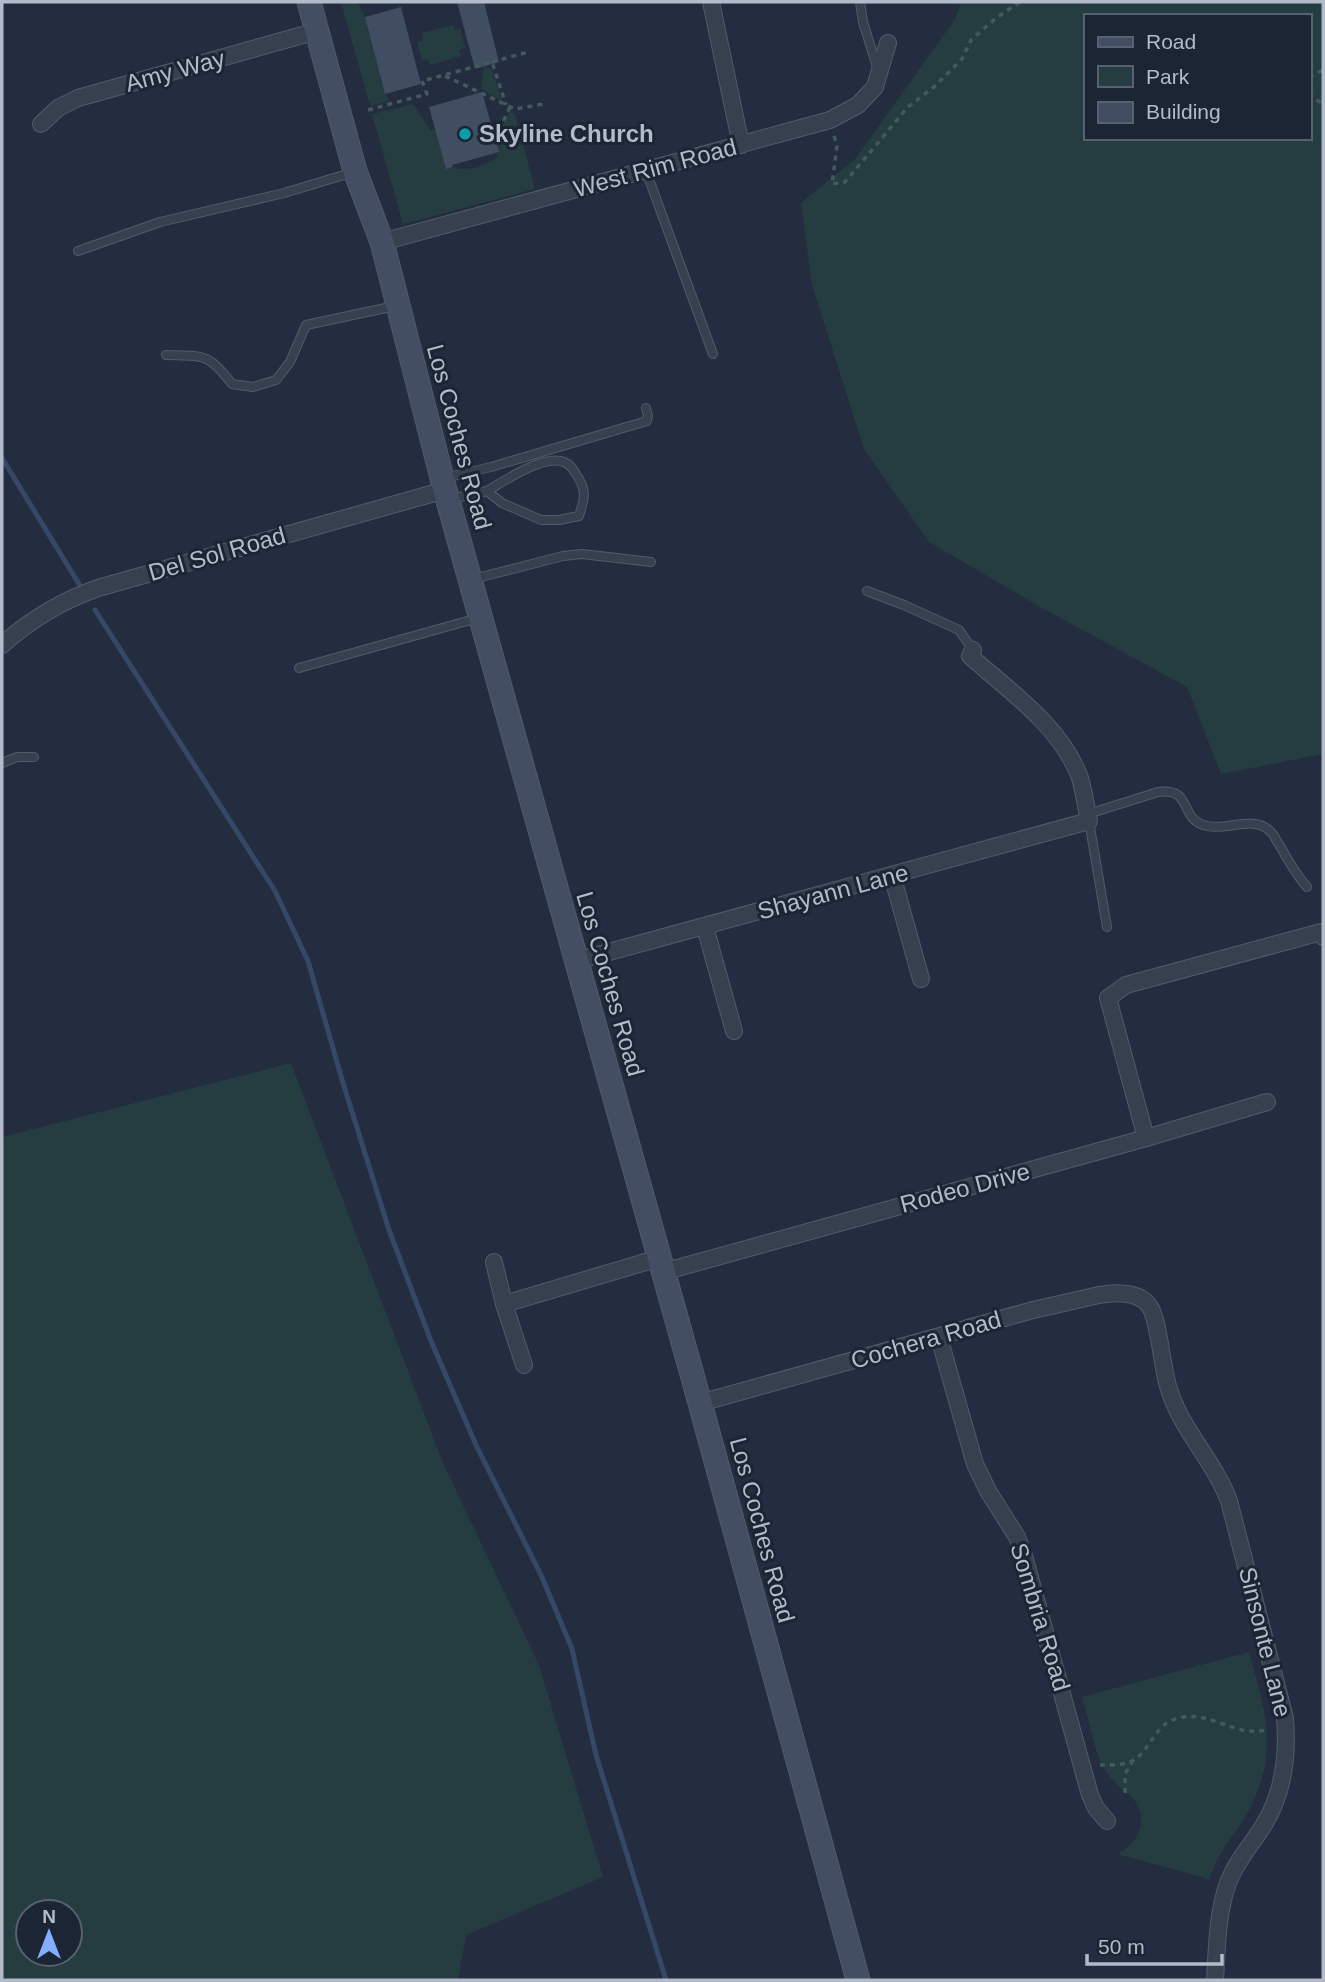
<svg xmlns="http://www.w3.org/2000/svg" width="1325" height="1982" viewBox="0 0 1325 1982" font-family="Helvetica,sans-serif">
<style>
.green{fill:#253c40;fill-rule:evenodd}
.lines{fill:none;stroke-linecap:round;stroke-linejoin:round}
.stream{stroke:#354867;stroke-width:5}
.building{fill:#414d61}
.lane-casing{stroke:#525b6a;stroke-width:10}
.street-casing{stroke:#525b6a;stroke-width:18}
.secondary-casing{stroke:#525b6a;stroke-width:25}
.path{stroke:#43595d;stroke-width:3.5;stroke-dasharray:5 5;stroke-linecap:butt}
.lane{stroke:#37404f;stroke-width:8}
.street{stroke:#37404f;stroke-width:16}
.secondary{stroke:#444e62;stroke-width:23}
.culture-dot{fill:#0f9aa8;stroke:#1c2534;stroke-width:2.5}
.labels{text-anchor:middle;stroke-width:6;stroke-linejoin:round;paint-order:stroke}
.street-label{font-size:24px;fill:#b3bbca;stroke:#1c2534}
.poi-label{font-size:24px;font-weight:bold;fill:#b3bbca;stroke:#1c2534;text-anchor:start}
</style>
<rect width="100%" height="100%" fill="#232d3f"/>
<g class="green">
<path d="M341,2H357L365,17L385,93L389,101L370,106Z"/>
<path d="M961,2H1323V754L1221,774L1187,687L1042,608L929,542L864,449L812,285L801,203L856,158L955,19ZM1085,16H1309V138H1085Z"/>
<path d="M453,25L455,30L460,29L465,48L459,50L461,56L430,65L428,59L422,61L417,42L423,41L422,33Z"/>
<path d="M484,66L492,70L502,101L481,89Z"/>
<path d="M413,104L431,131L435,129L447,168L456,167L457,169L476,168L498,157L495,139L510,111L515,114L535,189L403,224L372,114Z"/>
<path d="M291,1063L443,1463L539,1665L603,1877L466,1935L458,1980H2V1137ZM70,1912V1954H28V1912Z"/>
<path d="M1249,1652C1266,1713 1280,1753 1247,1814C1241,1825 1233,1834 1226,1845C1219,1855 1214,1867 1209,1879L1121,1855L1119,1853C1130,1847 1137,1840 1140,1828C1146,1795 1119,1794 1105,1770C1093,1749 1089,1720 1082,1697Z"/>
</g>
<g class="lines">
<g class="stream">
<path d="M2,458L79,584"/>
<path d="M95,610L275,891L308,961L343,1083L389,1230L431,1341L476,1445L542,1577L572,1649L596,1755L666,1980"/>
</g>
</g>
<g class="building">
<path d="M457,2H484L499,62L475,69Z"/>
<path d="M401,7L421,84L385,94L365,17Z"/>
<path d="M482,92L499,152L452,165L453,167L446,169L429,107Z"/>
</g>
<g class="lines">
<g class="lane-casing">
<g id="lane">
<path d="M860,2L863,22L877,67"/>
<path d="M646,171L713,354"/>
<path d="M78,251L160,222L284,193L354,172"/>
<path d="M166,355C205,356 208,353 232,384L253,387L276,380L290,362L306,325L395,306"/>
<path d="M445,478L491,467L647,421L648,416L646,408"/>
<path d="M451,499L487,491L502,503L541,520H559L579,516C585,498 587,490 576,474C573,469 570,464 564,462C544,454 504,481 487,491"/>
<path d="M473,579L563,556L582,554L651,562"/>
<path d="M867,591L904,605L959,630L973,650"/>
<path d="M299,668L478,618"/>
<path d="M2,763L17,757H34"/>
<path d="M1088,814L1158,792C1194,787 1178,820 1207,826C1228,831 1254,814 1271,832C1274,835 1277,842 1280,846C1288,860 1296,875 1307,887"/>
<path d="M1089,821L1107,927"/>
</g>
</g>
<g class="street-casing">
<g id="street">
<path d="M711,2L741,145"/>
<path d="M41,124L58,108L78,98L317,31"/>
<path d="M382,242L830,120L858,105L875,87L888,43"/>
<path d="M2,645C31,619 61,601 98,588L445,490"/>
<path d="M892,875L921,979"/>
<path d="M705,927L734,1031"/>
<path d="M576,961L1089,821C1086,807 1084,791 1080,778C1061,726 1009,691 970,656L973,650"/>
<path d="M1146,1138L1108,998L1126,985L1321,932L1323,937"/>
<path d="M494,1262L504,1304L524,1365"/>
<path d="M663,1272L1146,1138L1267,1102"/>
<path d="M504,1304L659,1258"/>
<path d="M939,1337L975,1464L988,1491L1017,1537L1024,1556L1090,1795L1096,1808L1107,1821"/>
<path d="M700,1403L1033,1310L1099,1295C1115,1292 1140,1291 1150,1307C1159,1321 1162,1367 1168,1386C1180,1429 1214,1460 1229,1501L1285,1718C1288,1755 1284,1791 1265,1823C1253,1843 1236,1861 1228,1883C1217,1914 1217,1948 1215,1980"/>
</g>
</g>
<g class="secondary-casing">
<path id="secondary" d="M309,2L355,171L382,242L445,490L700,1403L858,1980"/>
</g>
<g class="path">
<path d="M492,62L528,52"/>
<path d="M445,76L515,109L543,104"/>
<path d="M1309,77L1323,70"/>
<path d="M1309,93L1323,105"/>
<path d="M368,110L427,94L422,81L492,62L506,105"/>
<path d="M834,136L837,146L832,184L845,182L908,107L934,87L962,59L971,40L996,18L1020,2"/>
<path d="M495,139L510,107"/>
<path d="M1100,1765C1110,1765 1122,1766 1132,1761C1151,1751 1154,1723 1179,1718C1201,1712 1221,1725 1242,1730C1251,1732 1260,1731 1269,1730"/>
<path d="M1125,1793V1774L1132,1762"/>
</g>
<use href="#lane" class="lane"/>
<use href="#street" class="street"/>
<use href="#secondary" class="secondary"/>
</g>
<circle class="culture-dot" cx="465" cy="134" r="7"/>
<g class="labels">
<g class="street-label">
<text transform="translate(175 71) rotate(-15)" y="8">Amy Way</text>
<text transform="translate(655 168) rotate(-15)" y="8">West Rim Road</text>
<text transform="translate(459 437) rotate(75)" y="8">Los Coches Road</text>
<text transform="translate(217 554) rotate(-16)" y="8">Del Sol Road</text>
<text transform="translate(833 892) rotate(-15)" y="8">Shayann Lane</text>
<text transform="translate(610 984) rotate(74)" y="8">Los Coches Road</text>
<text transform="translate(965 1188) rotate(-15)" y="8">Rodeo Drive</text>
<text transform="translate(926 1340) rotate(-16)" y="8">Cochera Road</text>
<text transform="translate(762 1530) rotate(75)" y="8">Los Coches Road</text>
<text transform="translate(1040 1617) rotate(73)" y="8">Sombria Road</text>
<text transform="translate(1265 1642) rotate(76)" y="8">Sinsonte Lane</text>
</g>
<g class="poi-label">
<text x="479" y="142">Skyline Church</text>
</g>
</g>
<rect width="1325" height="1982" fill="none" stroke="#b3bbca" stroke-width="7"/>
<rect x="1084" y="14" width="228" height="126" fill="#1c2534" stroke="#586170" stroke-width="2"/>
<rect x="1098" y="37" width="35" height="10" fill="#444e62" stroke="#586170" stroke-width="2"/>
<text x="1146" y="49" font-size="21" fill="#b3bbca">Road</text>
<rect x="1098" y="66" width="35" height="21" fill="#253c40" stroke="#586170" stroke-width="2"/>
<text x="1146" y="84" font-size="21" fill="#b3bbca">Park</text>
<rect x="1098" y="102" width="35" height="21" fill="#414d61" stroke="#586170" stroke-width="2"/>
<text x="1146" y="119" font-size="21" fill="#b3bbca">Building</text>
<g transform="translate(49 1933)"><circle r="33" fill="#1c2534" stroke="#586170" stroke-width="2"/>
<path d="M0-5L12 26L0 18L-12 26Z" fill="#84aefe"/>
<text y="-10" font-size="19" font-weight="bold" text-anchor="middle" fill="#b3bbca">N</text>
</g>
<path d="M1087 1954v10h135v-10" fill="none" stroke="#b3bbca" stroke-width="3.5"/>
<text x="1098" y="1954" font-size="21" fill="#b3bbca" stroke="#1c2534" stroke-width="5" paint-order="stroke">50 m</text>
</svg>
